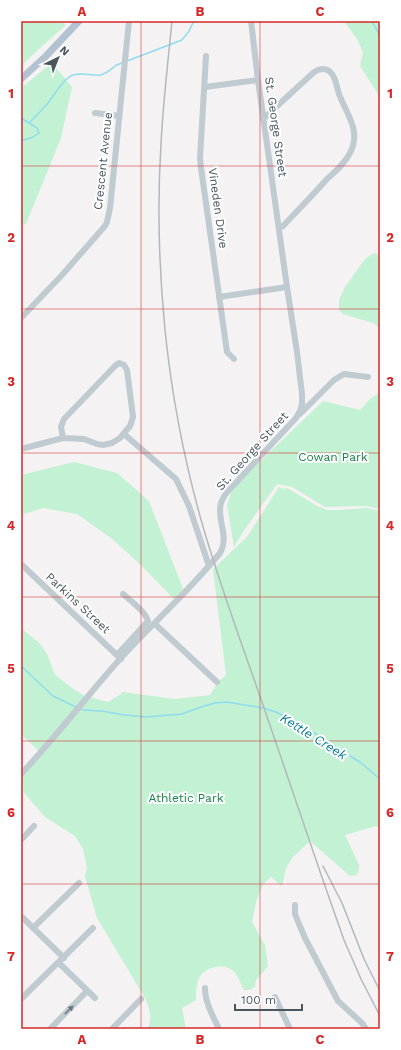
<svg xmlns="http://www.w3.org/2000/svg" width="401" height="1050" viewBox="0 0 401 1050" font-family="'Work Sans',sans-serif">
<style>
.green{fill:#c2f1d3}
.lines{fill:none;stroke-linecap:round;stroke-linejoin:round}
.stream{stroke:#8fdcee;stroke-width:1.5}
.minor{stroke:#c0cad1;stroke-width:6}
.major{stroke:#b2c2d1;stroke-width:7}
.rail{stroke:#b4b8bc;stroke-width:1.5}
.oneway{fill:#6d7982}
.grid{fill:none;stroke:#d62828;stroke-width:1;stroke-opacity:0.55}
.labels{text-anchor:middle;stroke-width:4;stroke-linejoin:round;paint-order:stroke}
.street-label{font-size:12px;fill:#4a5660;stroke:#fff}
.park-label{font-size:12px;fill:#17854b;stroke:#fff}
.water-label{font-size:13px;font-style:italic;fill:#0c7f9a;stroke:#fff}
.neatline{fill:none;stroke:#d62828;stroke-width:1.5}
.grid-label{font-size:13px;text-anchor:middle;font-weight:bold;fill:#d62828}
</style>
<rect width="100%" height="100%" fill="#f4f2f2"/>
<g class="green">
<path d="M21,21H61L66,25L40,48L21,66Z"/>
<path d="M344,21H380V97L360,66L363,52L357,39Z"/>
<path d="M52,63L72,87L61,138L26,224L21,225V88Z"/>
<path d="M374,253L380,256V328L373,323L343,314L339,310V300L345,287L365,259Z"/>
<path d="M380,392V509L366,506L325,507L292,487L277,484L243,532L234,547L227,505L233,487L323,401L360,410L370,399Z"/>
<path d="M74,462L117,473L149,501L183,589L174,599L141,565L111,538L77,514L43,508L21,515V475Z"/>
<path d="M279,487L283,489L287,488L319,507L328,510H339L366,508L380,511V829L376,826L345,835L359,865V869L357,875L350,876L310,841L293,857L286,868L282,886L271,877L263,884L256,902L252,922L265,945L268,966L256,980L255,987L249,990H244C241,985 239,978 235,973C227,962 205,966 199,978C196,984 196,993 196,1000L182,1008L186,1029H148C152,1017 150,1009 145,998L97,918L85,876L87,868L83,849L75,836L45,817L21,789V774L41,753L23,736L21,737V628L40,644L47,654L55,675L72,688L85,696L108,702L121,694L122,692L175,699L210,695L218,682L226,675L213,569L247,537Z"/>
</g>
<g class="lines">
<g class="stream">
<path d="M372,21L379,34L380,40"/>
<path d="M127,61L182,40L189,31L194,21"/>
<path d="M21,118L37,128L39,133L33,137L21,141"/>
<path d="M29,123C36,116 42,110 48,103C55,94 63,79 73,75C81,72 92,76 101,75C107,73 109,71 114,67C116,65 119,64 122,63"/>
<path d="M21,666L53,696L76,707"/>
<path d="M80,708L83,710L102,711L124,715L146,717L182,714L201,707L215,703L226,702L263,708L276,712L300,724L361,763L380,779"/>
</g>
<g class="minor">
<path d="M206,56L200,158L201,168L227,352L234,359"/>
<path d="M205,87L258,80"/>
<path d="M95,113L119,116"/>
<path d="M263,119L313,73C319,68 327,67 332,74C336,79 337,88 339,94C346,113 361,130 351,151C346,162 336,171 327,179C313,195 298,210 283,226L279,228"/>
<path d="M219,297L287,287"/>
<path d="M21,318L62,275L105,226L107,222L110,208L129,21"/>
<path d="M300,414L334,380L344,374L368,377"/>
<path d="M124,434L176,479L189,506L209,566"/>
<path d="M21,449L63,438L84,439L97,444L103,445L112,443L120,438L130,426L133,417L127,370L124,365L119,363L115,366L64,419L61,427L63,438"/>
<path d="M21,564L121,659"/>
<path d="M155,624L217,682"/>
<path d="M117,655L148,621C146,612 131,601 123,594"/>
<path d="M21,774C56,737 86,697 120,659C153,623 189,591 220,553C230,536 216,520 221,503C223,497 226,493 230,489L296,418L300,411L302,404V394L297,352L287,287L258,80L251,21"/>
<path d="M21,840L34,826"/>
<path d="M295,905V914L299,924L305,938L338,1001L362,1023L366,1029"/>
<path d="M21,916L64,958"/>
<path d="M33,928L79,883"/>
<path d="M59,963L95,998"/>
<path d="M205,988C205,1003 213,1016 219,1029"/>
<path d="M275,997L290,1029"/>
<path d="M21,999L93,928"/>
<path d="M50,1029L87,991"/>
<path d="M112,1029L141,999"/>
</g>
<path class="major" d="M21,79L46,56L79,21"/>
<g class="rail">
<path d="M172,21C168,62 163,103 161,144C157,206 159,268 165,330C172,398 185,465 204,530C221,588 242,645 262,702C289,782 316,861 344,940L361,979L380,1016"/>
<path d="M323,866L342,903L364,959L380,991"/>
</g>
</g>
<defs><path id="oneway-solid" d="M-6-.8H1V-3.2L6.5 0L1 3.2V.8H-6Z"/></defs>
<use class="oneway" href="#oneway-solid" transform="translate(69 1010) rotate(-45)"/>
<path class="grid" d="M141,21V1029M260,21V1029M21,166H380M21,309H380M21,453H380M21,597H380M21,741H380M21,884H380"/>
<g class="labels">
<g class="street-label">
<text transform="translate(276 127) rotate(82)" y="4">St. George Street</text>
<text transform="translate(103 161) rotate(-84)" y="4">Crescent Avenue</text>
<text transform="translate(218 208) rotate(82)" y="4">Vineden Drive</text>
<text transform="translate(252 451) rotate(-48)" y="4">St. George Street</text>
<text transform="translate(78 603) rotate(43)" y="4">Parkins Street</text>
</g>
<g class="park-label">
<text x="333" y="461">Cowan Park</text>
<text x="186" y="802">Athletic Park</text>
</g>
<g class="water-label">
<text transform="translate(314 736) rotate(32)" y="5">Kettle Creek</text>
</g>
</g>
<rect width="401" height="1050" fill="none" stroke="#ffffff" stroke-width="44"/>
<g transform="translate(58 58) rotate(43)" stroke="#ffffff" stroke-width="3" paint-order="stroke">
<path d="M0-3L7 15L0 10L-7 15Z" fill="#4a5660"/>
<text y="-6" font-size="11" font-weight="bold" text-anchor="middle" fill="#4a5660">N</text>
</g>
<path d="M235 1004v6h67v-6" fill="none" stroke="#4a5660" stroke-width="2"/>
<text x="241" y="1004" font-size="12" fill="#4a5660" stroke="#ffffff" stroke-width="3" paint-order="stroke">100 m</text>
<rect x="22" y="22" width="357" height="1006" class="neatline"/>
<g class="grid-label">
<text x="82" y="16">A</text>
<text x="200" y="16">B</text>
<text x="320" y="16">C</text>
<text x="11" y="98">1</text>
<text x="390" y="98">1</text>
<text x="11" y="242">2</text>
<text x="390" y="242">2</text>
<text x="11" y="386">3</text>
<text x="390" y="386">3</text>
<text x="11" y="530">4</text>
<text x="390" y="530">4</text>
<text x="11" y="673">5</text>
<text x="390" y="673">5</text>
<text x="11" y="817">6</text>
<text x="390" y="817">6</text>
<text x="11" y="961">7</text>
<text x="390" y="961">7</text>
<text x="82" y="1044">A</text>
<text x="200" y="1044">B</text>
<text x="320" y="1044">C</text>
</g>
</svg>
